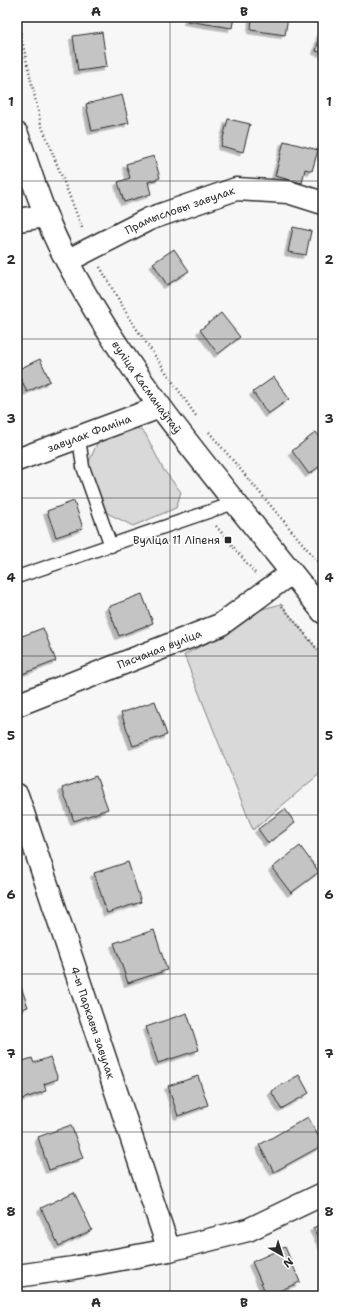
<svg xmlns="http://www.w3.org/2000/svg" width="340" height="1313" viewBox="0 0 340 1313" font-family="'Shantell Sans',sans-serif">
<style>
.green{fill:#d9d9d9;stroke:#828282}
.building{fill:#c4c4c4;stroke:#2b2b2b;filter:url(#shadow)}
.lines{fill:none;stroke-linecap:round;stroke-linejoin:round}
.lane-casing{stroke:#2b2b2b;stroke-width:15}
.street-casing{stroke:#2b2b2b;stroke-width:25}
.secondary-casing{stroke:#2b2b2b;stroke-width:25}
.path{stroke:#2b2b2b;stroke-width:2.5;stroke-dasharray:1 3;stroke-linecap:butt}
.lane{stroke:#fff;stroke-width:12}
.street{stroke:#fff;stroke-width:22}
.secondary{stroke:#fff;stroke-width:22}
.grid{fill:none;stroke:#2b2b2b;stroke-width:1;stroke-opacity:0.55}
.poi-dot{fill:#2b2b2b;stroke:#fff;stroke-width:1.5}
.labels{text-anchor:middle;stroke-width:3;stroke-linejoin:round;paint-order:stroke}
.street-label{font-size:11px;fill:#2b2b2b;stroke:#fff}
.poi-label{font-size:11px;fill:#2b2b2b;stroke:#fff;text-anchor:end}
.neatline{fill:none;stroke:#2b2b2b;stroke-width:1.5}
.grid-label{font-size:13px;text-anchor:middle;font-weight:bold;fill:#2b2b2b}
</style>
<defs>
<filter id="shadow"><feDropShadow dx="-3.5" dy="3.5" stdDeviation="0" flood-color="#0004"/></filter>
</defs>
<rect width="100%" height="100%" fill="#f7f7f7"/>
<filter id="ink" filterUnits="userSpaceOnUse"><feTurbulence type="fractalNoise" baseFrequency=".025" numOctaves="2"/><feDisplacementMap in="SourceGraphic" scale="8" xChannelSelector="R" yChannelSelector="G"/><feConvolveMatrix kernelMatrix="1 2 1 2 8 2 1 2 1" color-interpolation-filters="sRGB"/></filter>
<g filter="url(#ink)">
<g class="green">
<path d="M135,427L145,433L163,469L181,492L176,508L133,526L107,513L88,464L99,439Z"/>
<path d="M281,604L323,657V771L253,830L184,655L220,636L255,611Z"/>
</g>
<g class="building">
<path d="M188,17H234L232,28L187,21Z"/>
<path d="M252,17H288L285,35L251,30Z"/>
<path d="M323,23V53L316,51Z"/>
<path d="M102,32L107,67L78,71L73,36Z"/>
<path d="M122,95L129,123L92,131L86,104Z"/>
<path d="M228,119L250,124L243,152L221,146Z"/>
<path d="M284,141L318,150L312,171L305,169L302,183L275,176Z"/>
<path d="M154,156L160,178L148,182L151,194L124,202L118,182L130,178L126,164Z"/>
<path d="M293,227L311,231L306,255L288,252Z"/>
<path d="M174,249L189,271L167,285L153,263Z"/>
<path d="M221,313L240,337L218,354L200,330Z"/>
<path d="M40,359L50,381L27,392L17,370Z"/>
<path d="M274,377L289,399L268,414L253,392Z"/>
<path d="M316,432L323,442V464L309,474L292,451Z"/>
<path d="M74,501L83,528L56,537L47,511Z"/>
<path d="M142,594L153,623L119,636L108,607Z"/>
<path d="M43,628L56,661L17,676V638Z"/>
<path d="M155,701L167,735L133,746L121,713Z"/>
<path d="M96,776L108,809L74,821L62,788Z"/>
<path d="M285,809L295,823L268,843L258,829Z"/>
<path d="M300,846L319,872L291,893L272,868Z"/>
<path d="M128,862L141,902L107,913L94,873Z"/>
<path d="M154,930L167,970L128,983L114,943Z"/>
<path d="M17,975L28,1007L17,1011Z"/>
<path d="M187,1013L199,1050L158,1063L146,1027Z"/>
<path d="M50,1057L58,1079L44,1084L46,1091L19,1100L17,1094V1063L32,1058L34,1063Z"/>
<path d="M299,1075L309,1093L281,1109L271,1091Z"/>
<path d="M198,1076L208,1105L178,1116L168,1086Z"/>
<path d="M308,1117L323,1145L274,1172L259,1145Z"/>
<path d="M71,1125L83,1158L49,1170L38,1137Z"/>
<path d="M74,1192L92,1230L59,1246L41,1208Z"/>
<path d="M323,1223V1246L313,1228Z"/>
<path d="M285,1247L300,1282L267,1296L252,1262Z"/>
</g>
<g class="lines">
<g class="lane-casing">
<g id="lane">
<path d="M79,438L83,467L111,546"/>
<path d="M17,577L234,503"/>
</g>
</g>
<g class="street-casing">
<g id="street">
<path d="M17,220L46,216"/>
<path id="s1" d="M67,261L149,219L236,189L288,192L323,203"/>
<path id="s2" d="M17,460L160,407"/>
<path id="s3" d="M17,705L220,625L291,573"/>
<path id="s4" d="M17,795L169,1250"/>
<path d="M17,1276L73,1268L169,1250L248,1230L323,1194"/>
</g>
</g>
<g class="secondary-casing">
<g id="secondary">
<path id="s5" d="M17,134C32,177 45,221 67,261C135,390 234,498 323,612"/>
</g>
</g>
<g class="path">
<path d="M18,17L22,41L41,124L83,230"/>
<path d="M100,267L130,319L196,416"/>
<path d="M209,432L323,568"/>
<path d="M216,526L255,573"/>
<path d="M282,606L323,656"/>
</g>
<use href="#lane" class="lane"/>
<use href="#street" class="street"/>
<use href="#secondary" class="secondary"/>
</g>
</g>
<path class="grid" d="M170,17V1296M17,181H323M17,339H323M17,498H323M17,656H323M17,815H323M17,974H323M17,1132H323"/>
<rect class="poi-dot" x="224" y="536" width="8" height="8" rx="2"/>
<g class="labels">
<g class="street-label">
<text dy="4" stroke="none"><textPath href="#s1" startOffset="124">Прамысловы завулак</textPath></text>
<text dy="4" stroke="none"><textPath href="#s5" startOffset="286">вуліца Касманаўтаў</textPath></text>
<text dy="4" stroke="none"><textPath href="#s2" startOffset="77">завулак Фаміна</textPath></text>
<text dy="4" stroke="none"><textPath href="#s3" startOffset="153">Пясчаная вуліца</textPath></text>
<text dy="4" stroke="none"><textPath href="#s4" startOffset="240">4-ы Паркавы завулак</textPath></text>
</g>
<g class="poi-label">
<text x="220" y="544">Вуліца 11 Ліпеня</text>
</g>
</g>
<rect width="340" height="1313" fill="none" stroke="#fff" stroke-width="44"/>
<g transform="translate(282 1255) rotate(141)" stroke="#ffffff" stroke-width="3" paint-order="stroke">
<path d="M0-3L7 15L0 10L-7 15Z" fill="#2b2b2b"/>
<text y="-6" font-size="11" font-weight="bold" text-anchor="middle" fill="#2b2b2b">N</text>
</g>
<rect x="22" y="22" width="296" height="1269" class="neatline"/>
<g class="grid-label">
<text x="96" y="16">A</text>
<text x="244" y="16">B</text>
<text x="11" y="106">1</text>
<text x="329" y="106">1</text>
<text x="11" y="264">2</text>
<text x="329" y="264">2</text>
<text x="11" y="423">3</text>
<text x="329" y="423">3</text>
<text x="11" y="582">4</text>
<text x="329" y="582">4</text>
<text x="11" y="740">5</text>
<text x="329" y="740">5</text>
<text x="11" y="899">6</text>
<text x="329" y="899">6</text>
<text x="11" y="1058">7</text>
<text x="329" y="1058">7</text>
<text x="11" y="1216">8</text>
<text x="329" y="1216">8</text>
<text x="96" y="1307">A</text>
<text x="244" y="1307">B</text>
</g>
</svg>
